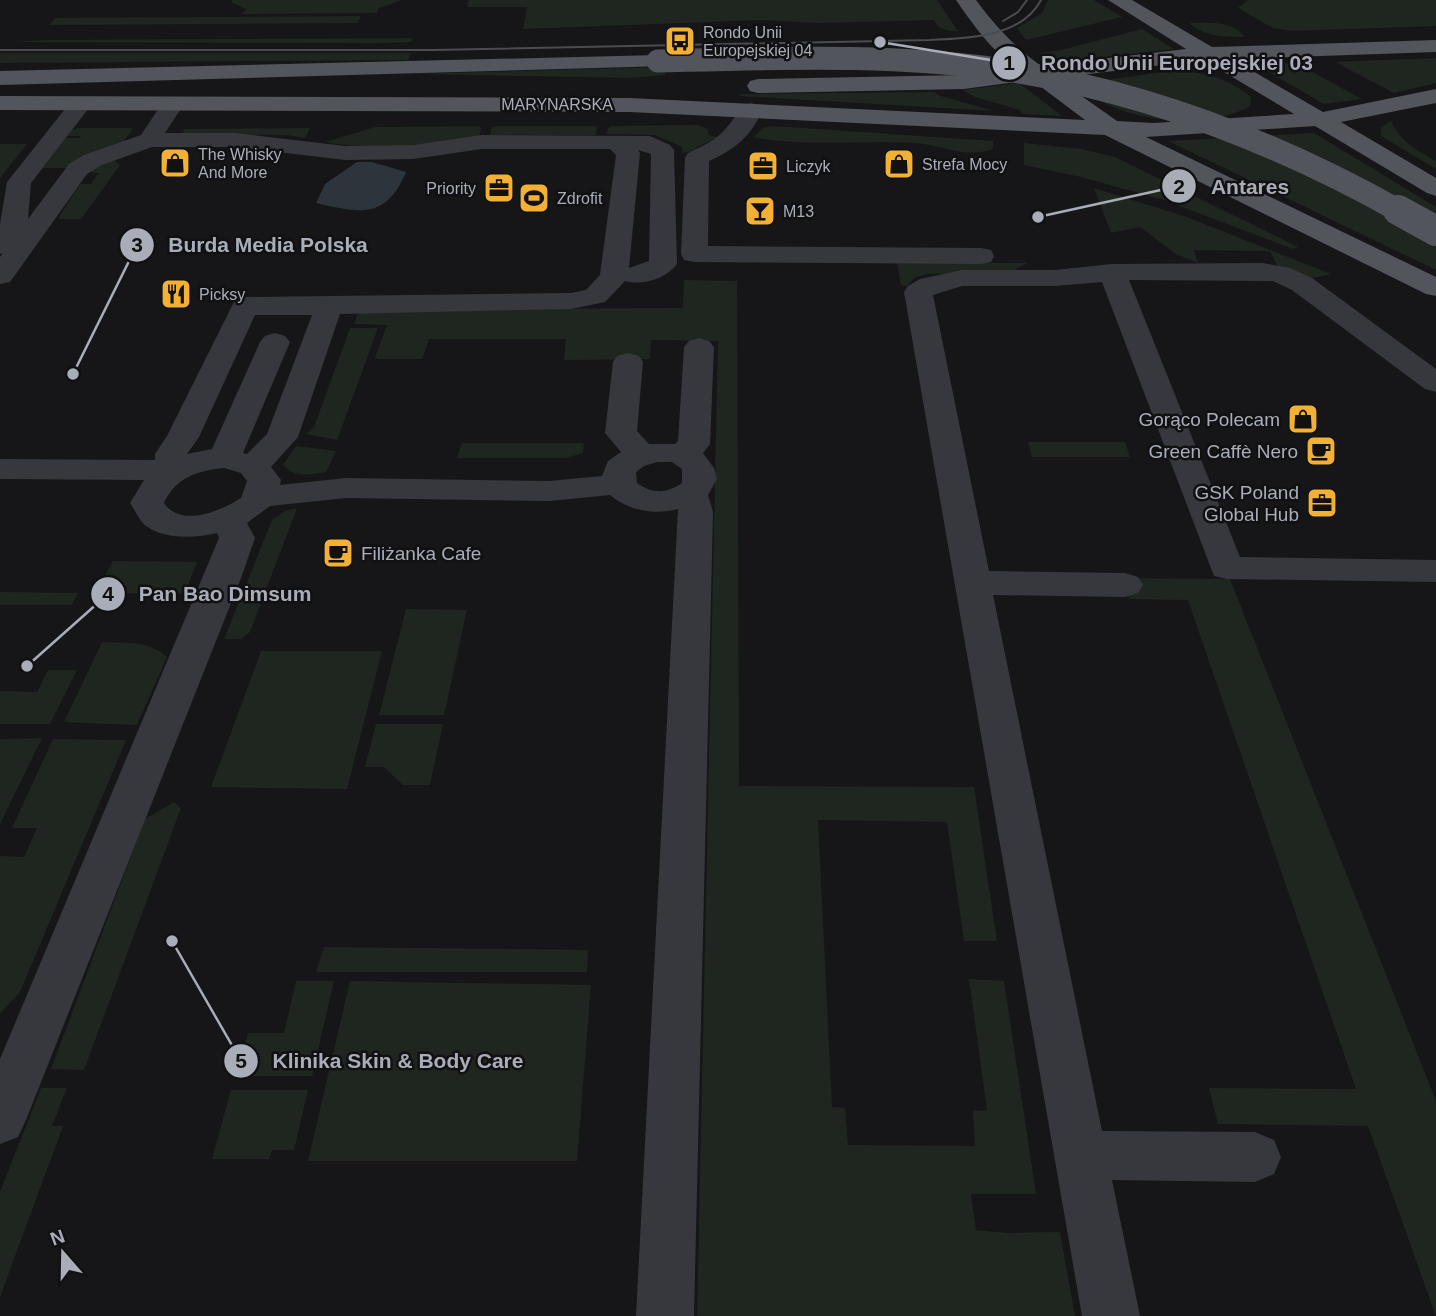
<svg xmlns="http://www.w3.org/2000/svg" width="1436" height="1316" viewBox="0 0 1436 1316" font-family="Helvetica,sans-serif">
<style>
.green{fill:#1e261f}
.water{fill:#2c353c}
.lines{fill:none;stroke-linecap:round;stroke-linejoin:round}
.minor{fill:#37383d;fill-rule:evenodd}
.major{fill:#53555c;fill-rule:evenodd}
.tram{stroke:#4a4c52;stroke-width:2}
.major-bridge-far1{stroke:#53555c;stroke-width:23}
.major-bridge{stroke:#53555c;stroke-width:30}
.labels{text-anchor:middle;stroke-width:5;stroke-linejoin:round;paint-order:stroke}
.far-poi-label{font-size:16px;fill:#a8adb8;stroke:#111113;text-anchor:start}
.far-street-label{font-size:16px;fill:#a8adb8;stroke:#111113}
.poi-label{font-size:19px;fill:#a8adb8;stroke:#111113;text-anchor:end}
.leader{fill:none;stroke:#a8adb8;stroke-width:2.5}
.callout-dot{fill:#a8adb8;stroke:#111113;stroke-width:2.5}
.mark-label{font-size:21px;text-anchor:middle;font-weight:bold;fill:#111}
.callout-label{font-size:21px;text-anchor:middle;font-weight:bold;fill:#a8adb8;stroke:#111113;stroke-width:5;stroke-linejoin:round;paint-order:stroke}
</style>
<rect width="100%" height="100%" fill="#161618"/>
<g class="green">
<path d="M233,0H402L379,8L377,13L242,14L246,9L231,2Z"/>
<path d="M469,0H937L958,31C948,31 938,30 934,20L819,23L761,20L523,29L527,7H467Z"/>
<path d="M1048,0H1094L1122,17L1026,40L1017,28L1042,13Z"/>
<path d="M1248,0H1436V26L1292,31L1273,28L1238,8Z"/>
<path d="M361,16L358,23L49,25L55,18Z"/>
<path d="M1190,23C1207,22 1235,21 1244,37C1227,37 1202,37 1190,23Z"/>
<path d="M1142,29L1174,49L1050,63L1039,53L1061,50Z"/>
<path d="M413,38L411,42L379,43L14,42L48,40Z"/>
<path d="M0,53H411L408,60L0,63Z"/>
<path d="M1436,58V83L1394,93L1335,62Z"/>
<path d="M1296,63L1362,99L1324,104L1255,64Z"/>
<path d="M664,67L665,75L631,78L411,74Z"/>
<path d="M1170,71C1202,71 1226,77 1251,97L1250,106C1213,129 1130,123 1095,97L1107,80Z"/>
<path d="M1019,83L1062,116L1022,114L1020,110L975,97L962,90Z"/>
<path d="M934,92L941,96L994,111L739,96L740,94Z"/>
<path d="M1391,121C1401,142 1416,150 1436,161V169L1381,136V127Z"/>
<path d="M697,125L708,129V135L717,137L689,152L682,153V147L655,135L606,134L609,127L613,126Z"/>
<path d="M479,126L481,128L479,137C428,144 376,151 325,142L375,127Z"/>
<path d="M497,126H595L597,127L596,135H490L492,127Z"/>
<path d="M774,126L993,141V149C964,159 943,145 914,143C860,139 806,148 753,137L765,127Z"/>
<path d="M79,128H130L133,129L122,143L69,168H43L66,138H80L81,136H68L72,130Z"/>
<path d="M310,128L305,138L286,135L182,134L185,129Z"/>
<path d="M1314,133L1436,207V270L1168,141Z"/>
<path d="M1024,143L1081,149L1115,157L1298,247L1293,249L1161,199L1081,177L1024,165Z"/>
<path d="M0,144H27L0,178Z"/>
<path d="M109,161H115L120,165L81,219H58L80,184H91L99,173L90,172Z"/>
<path d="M1094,188L1184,216L1331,274L1308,279L1278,268L1270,251L1194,250L1198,263L1176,254L1140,227L1111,233Z"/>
<path d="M897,262L1027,263L1009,273L927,274L914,278L907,286L901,285Z"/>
<path d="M684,280L737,281L739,786L974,787L997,941H964L947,822L818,820L832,1107L845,1108L848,1145L975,1146L973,1111L987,1110L969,979L1004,981L1036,1194H971L976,1230L1008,1233L1060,1232L1075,1316H697L718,341L651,340L650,359L564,360L566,339H429L422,359H379L375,358L387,325L354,324L359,311L365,310L683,308Z"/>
<path d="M350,328H378L337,440L306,434L314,427Z"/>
<path d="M1028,442H1125L1130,457H1032Z"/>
<path d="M462,443H584L583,453L566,458H457Z"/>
<path d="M296,446L336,451L326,472C310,475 295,478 283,465Z"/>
<path d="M297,508L250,632L241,639H224L272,520L285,511Z"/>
<path d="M113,561L197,562L185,594L96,593Z"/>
<path d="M1123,578L1230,579L1436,1101V1316L1368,1126L1218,1124L1209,1088L1356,1089L1188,600L1129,599Z"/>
<path d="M0,592L78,593L72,605H0Z"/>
<path d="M406,609L467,610L444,715H379Z"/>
<path d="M102,642C126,643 148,640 167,657L137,725L64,722Z"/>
<path d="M261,651H382L347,789L211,787Z"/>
<path d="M48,670H77L50,724H0V691L37,692Z"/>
<path d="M376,724H443L430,785H403L384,767H365Z"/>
<path d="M42,738L0,824V739Z"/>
<path d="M53,739L126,740L20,992L0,1014V856L24,857L37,828H12Z"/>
<path d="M174,802L181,808L84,1070L51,1069L145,819Z"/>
<path d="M324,947L588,950L587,972H316Z"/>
<path d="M296,981H334L312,1076H237L248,1033H284Z"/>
<path d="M350,981L591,985L577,1161H308Z"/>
<path d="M41,1088H67L52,1126H63L0,1297V1192Z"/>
<path d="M231,1090H308L294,1150H272L269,1159H212Z"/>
</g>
<path class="water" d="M357,162H372L406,172C386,220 360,213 316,203L325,184Z"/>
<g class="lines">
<g class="minor">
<path d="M81,97L89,99L92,104L31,183L28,219L69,164L84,155L141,135L165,99H181L184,104L165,133H235L345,146L413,145L482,135L650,136L670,145L674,150L677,264C666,279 642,286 625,281L605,302L571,309L340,314L298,437L271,467L281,480L280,485L346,478L549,481L602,476L608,461L621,452L605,433L613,362L617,356L628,353L639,356L643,362L637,431L649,444H675L678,441L684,347L689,341L699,338L709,341L714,347L710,444L703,453L714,468L717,479L708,495L713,512L694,1316H636L678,509C655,515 629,511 610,495L549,501L346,498L270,506L247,523L255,538L241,578L26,1120L18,1137L0,1144V1059L219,538L217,533C196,538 165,540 146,526C139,520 135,510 130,503L144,480L0,479V459L155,460V454L167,436L235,300L245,297L571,293L586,290L600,275L616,155L610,149H482L413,159L345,160L235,147H152L102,165L87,174L10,282L0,284V257L3,253L0,254V224L7,182L73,99ZM638,150L651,154L649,261L629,268L640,153ZM255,315H312L267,434L247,454L243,453L290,342L285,336L275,333L265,336L260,342L212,449L187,454L199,437ZM657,462H672L682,469V483C666,494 652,494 637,483L636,472L644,466ZM224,468L241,473L247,481L241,498C221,511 181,528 164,503C176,477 197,471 224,468Z"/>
<path d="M751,103L759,105L762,110C752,136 734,150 709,161L708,246L981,248L991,250L994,256L991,262L981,264L694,262L684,260L681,254L685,158L688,153C721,138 723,134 743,105Z"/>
<path d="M1262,263L1290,268L1312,278L1436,369V392L1425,389L1292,290L1273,281L1129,280L1240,557L1436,560V582L1227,579L1214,576L1102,282L1055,286H962L933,295L989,571L1125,573L1138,577L1143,585L1138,593L1125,597L993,595L1102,1131L1255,1132L1274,1140L1281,1157L1274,1174L1255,1182L1112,1180L1140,1316H1082L904,292L908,286L920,279L962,270H1055L1112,264Z"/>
</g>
<g class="major">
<path d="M956,0H976C995,26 1015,47 1041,66L1186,49L1108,0H1132L1212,47L1436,40V52L1232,59L1323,112L1436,89V103L1341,122L1436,178V196L1427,193L1315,126L1146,137L1436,277V296L1426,294L1105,135L629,112L0,110V96L629,98L1085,120L1032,80L964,89L758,93L750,91L747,86L750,81L758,79L964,75L1017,69C991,50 974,26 956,0ZM1204,60L1294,114L1153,123L1117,121L1056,78Z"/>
<path d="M658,55L666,56L669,61L666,66L0,85V71Z"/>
</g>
<g class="tram">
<path d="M1003,21L1018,12L1027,0"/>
<path d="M0,50H433L930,40C967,38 1021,38 1041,0"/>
</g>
<path class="major-bridge-far1" d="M658,61C778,58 900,53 1019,72C1154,95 1282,145 1401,212"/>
<path class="major-bridge" d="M1398,210L1436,231"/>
</g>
<defs>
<g id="bus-square" transform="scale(1.575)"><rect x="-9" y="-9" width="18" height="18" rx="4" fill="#f2b134" stroke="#111113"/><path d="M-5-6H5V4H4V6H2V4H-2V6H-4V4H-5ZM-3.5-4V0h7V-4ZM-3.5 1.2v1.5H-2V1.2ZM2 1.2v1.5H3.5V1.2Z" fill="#111"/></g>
<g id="shop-square" transform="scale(1.575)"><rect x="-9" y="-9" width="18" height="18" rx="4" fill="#f2b134" stroke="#111113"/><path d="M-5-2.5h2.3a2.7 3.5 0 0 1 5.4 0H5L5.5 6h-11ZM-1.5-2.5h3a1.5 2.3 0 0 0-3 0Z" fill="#111"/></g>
<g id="office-square" transform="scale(1.575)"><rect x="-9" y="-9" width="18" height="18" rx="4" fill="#f2b134" stroke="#111113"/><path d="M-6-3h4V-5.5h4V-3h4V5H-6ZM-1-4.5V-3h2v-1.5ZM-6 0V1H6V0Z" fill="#111"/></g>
<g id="stadium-square" transform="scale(1.575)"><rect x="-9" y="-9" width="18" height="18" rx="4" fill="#f2b134" stroke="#111113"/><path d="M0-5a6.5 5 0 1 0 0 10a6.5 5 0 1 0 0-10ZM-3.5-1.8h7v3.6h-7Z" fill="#111"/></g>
<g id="bar-square" transform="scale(1.575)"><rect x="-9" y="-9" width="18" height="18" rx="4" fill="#f2b134" stroke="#111113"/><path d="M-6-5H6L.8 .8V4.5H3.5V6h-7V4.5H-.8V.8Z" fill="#111"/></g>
<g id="restaurant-square" transform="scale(1.575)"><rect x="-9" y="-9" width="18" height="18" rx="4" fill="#f2b134" stroke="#111113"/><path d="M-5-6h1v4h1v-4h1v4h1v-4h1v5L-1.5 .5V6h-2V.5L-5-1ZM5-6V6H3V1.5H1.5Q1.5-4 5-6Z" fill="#111"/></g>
<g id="cafe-square" transform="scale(1.575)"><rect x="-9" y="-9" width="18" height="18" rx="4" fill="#f2b134" stroke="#111113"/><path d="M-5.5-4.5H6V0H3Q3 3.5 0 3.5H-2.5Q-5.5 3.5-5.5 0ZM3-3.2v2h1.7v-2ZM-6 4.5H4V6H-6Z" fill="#111"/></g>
</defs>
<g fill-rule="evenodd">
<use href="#bus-square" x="680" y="41"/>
<use href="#shop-square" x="175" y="163"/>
<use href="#shop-square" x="899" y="164"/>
<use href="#office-square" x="763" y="166"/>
<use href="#office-square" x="499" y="188"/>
<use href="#stadium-square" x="534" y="198"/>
<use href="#bar-square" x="760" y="211"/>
<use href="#restaurant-square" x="176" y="294"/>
<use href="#shop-square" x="1303" y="419"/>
<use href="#cafe-square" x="1321" y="451"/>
<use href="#office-square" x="1322" y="503"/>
<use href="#cafe-square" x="338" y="553"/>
</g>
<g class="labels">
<g class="far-poi-label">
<text x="703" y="38">Rondo Unii<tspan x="703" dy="18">Europejskiej 04</tspan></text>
<text x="198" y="160">The Whisky<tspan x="198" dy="18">And More</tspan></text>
<text x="922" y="170">Strefa Mocy</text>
<text x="786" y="172">Liczyk</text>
<text x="476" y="194" text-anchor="end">Priority</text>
<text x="557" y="204">Zdrofit</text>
<text x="783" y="217">M13</text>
<text x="199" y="300">Picksy</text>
</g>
<g class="far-street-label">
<text x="557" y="110">MARYNARSKA</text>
</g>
<g class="poi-label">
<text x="1280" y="426">Gorąco Polecam</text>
<text x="1298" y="458">Green Caffè Nero</text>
<text x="1299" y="499">GSK Poland<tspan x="1299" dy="22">Global Hub</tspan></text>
<text x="361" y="560" text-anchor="start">Filiżanka Cafe</text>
</g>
</g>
<path class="leader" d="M880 42L1009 63M1038 217L1179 186M73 374L137 245M27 666L108 594M172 941L241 1061"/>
<g class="callout-dot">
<circle cx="880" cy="42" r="7"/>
<circle cx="1038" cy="217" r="7"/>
<circle cx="73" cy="374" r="7"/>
<circle cx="27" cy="666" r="7"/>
<circle cx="172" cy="941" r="7"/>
<circle cx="1009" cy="63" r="18"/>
<circle cx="1179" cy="186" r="18"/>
<circle cx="137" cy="245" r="18"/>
<circle cx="108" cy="594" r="18"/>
<circle cx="241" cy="1061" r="18"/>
</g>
<g class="mark-label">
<text x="1009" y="70">1</text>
<text x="1179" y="194">2</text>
<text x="137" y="252">3</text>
<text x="108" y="601">4</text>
<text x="241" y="1068">5</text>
</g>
<g class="callout-label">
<text x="1177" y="70">Rondo Unii Europejskiej 03</text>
<text x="1250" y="194">Antares</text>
<text x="268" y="252">Burda Media Polska</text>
<text x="225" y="601">Pan Bao Dimsum</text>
<text x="398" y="1068">Klinika Skin &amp; Body Care</text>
</g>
<g transform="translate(63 1253) rotate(340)" stroke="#111113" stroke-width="5" paint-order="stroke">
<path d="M0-5L12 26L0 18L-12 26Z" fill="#a8adb8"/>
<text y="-10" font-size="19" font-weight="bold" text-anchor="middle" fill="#a8adb8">N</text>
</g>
</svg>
